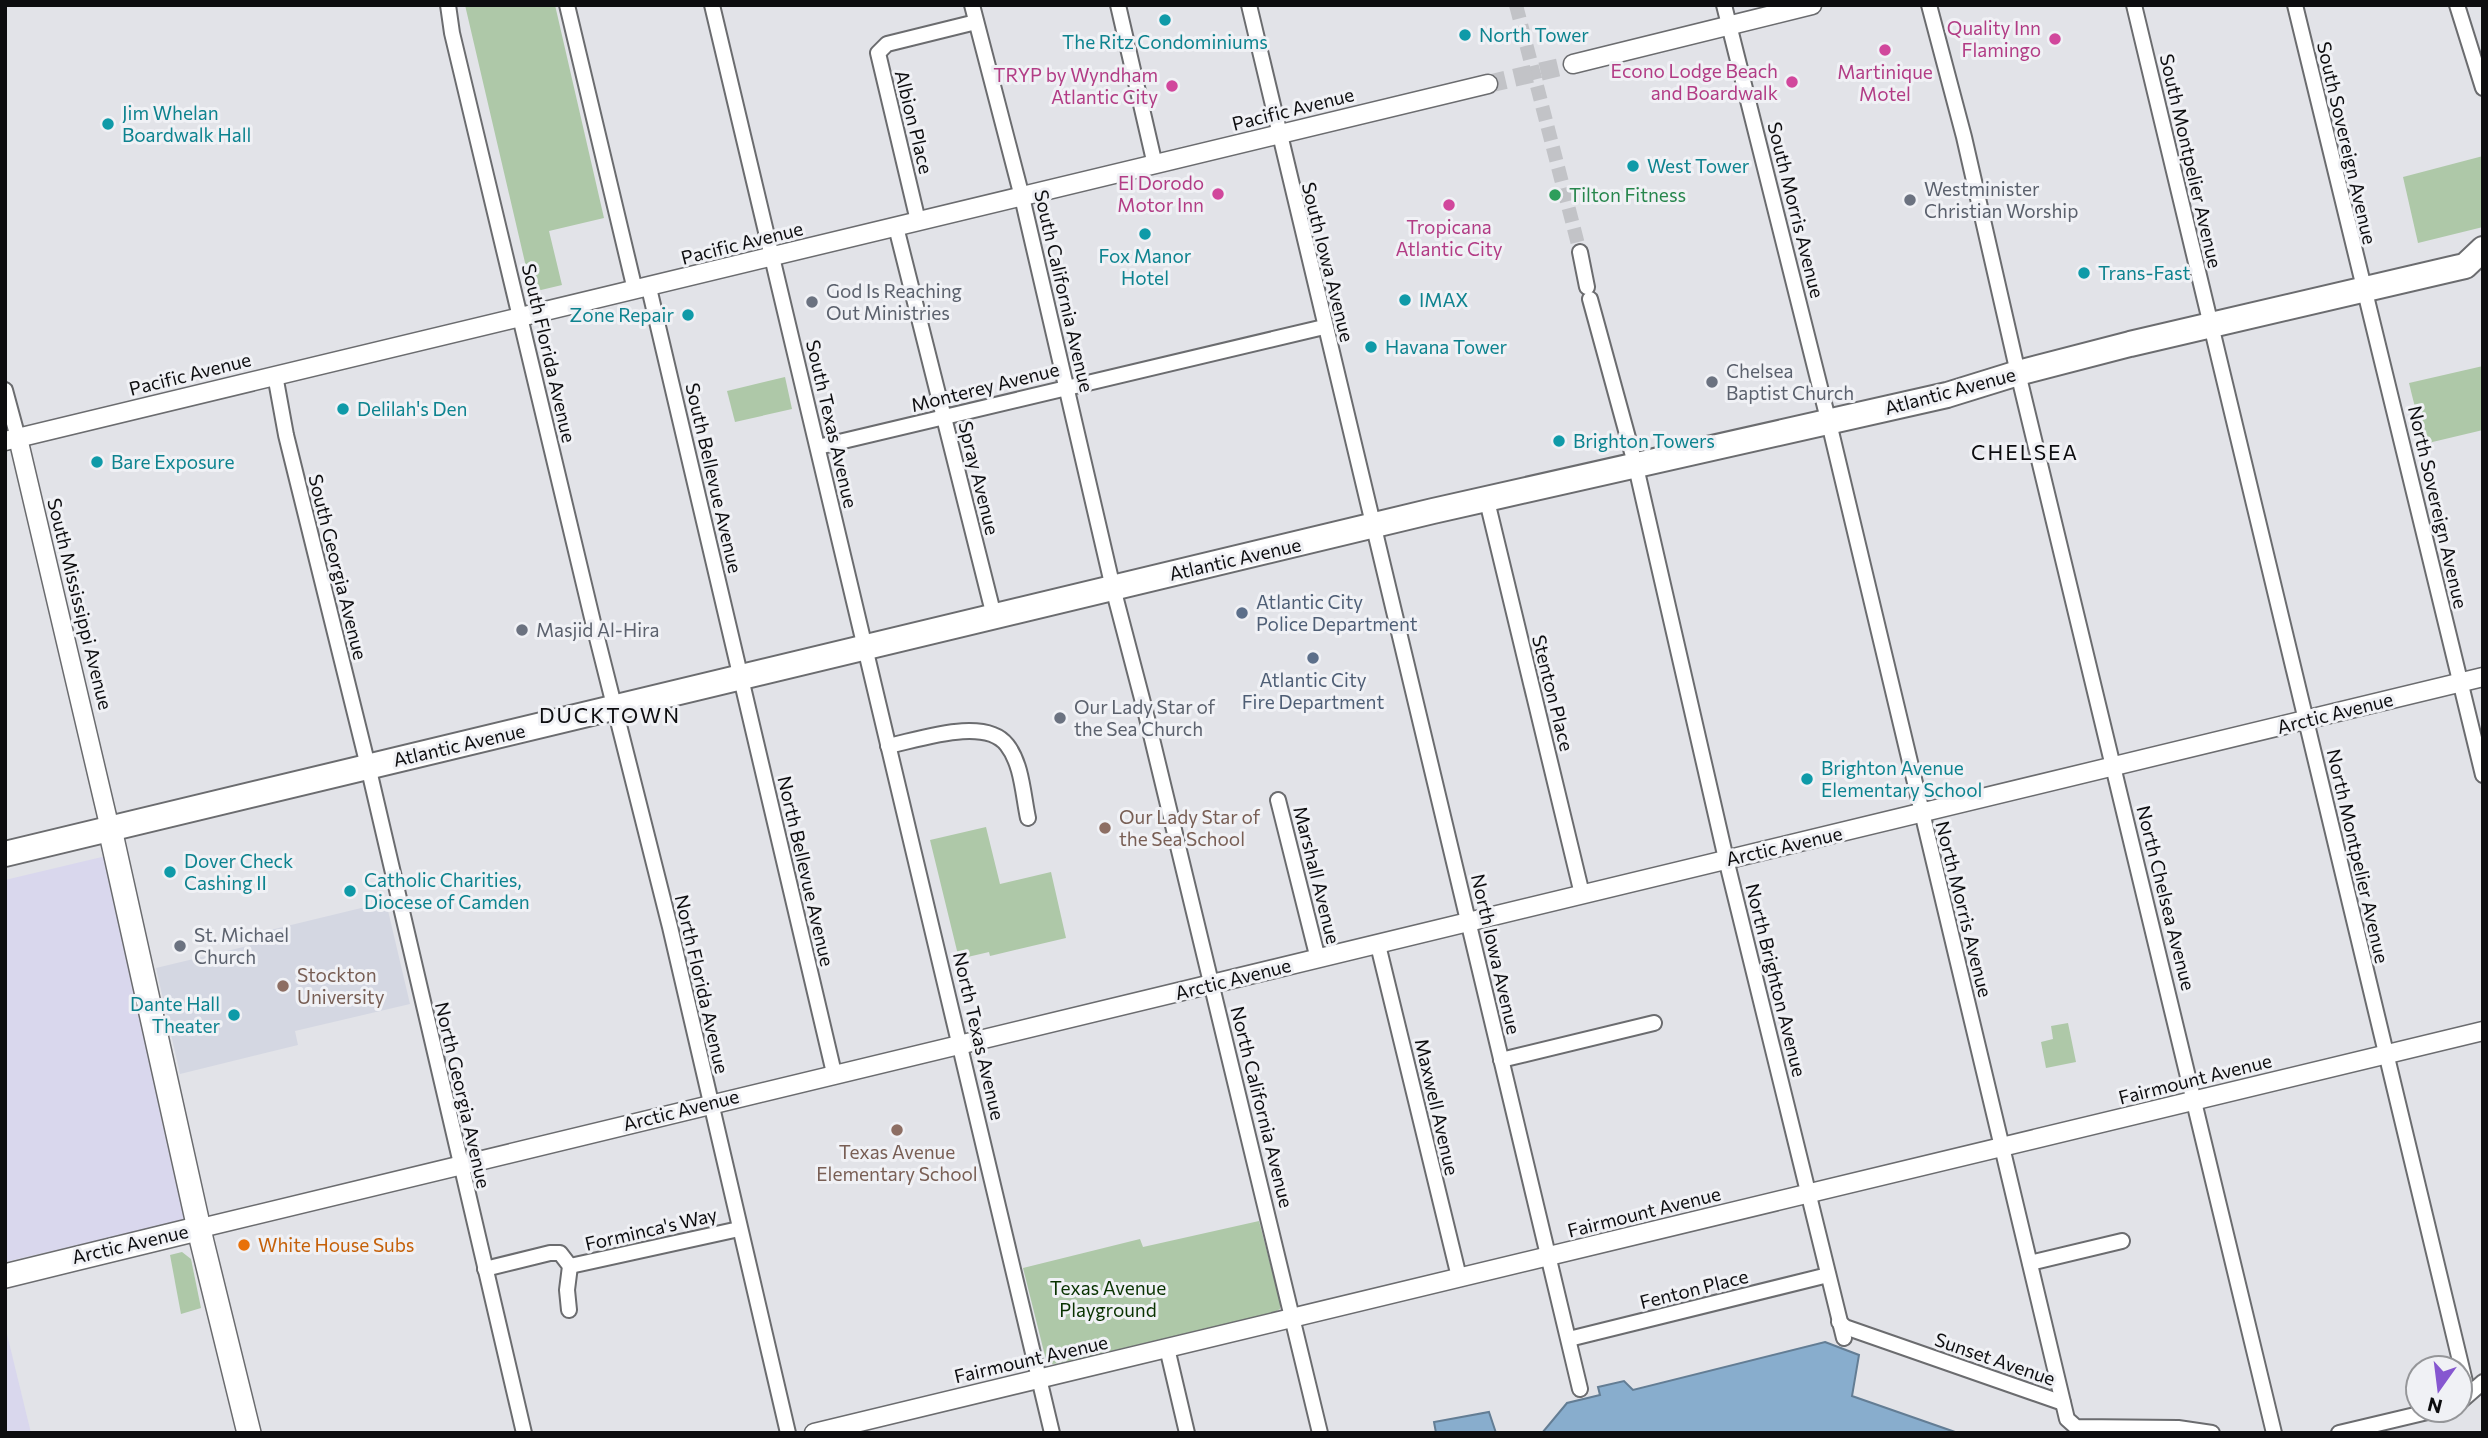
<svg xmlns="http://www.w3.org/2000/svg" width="2488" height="1438" viewBox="0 0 2488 1438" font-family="Commissioner,sans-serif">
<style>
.commercial{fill:#d9d7ed}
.built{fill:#d4d7e2}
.green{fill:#aec8a8}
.water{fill:#88adcd;stroke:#637d94;stroke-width:2}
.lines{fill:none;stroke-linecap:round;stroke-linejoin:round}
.minor-tunnel{stroke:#c2c3c7;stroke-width:14;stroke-dasharray:14 7;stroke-linecap:butt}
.tertiary-tunnel{stroke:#c2c3c7;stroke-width:18;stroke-dasharray:18 9;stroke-linecap:butt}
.minor-casing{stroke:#6b6c6f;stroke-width:18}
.tertiary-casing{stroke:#6b6c6f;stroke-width:21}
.primary-casing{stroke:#6b6c6f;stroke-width:26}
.trunk-casing{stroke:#6b6c6f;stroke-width:28}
.minor{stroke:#fff;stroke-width:14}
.tertiary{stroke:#fff;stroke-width:18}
.primary{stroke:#fff;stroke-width:23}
.trunk{stroke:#fff;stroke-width:24}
.culture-dot{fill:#0f9aa8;stroke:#f0f1f5;stroke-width:2.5}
.hotel-dot{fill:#d1479c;stroke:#f0f1f5;stroke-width:2.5}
.leisure-dot{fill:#2e9e5b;stroke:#f0f1f5;stroke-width:2.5}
.worship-dot{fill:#6b7280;stroke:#f0f1f5;stroke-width:2.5}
.service-dot{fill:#5c6f8a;stroke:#f0f1f5;stroke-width:2.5}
.education-dot{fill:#8d6e63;stroke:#f0f1f5;stroke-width:2.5}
.food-dot{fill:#e8710a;stroke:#f0f1f5;stroke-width:2.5}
.labels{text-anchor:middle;stroke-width:6;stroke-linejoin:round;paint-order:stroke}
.hotel-label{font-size:19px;fill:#b23c85;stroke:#f0f1f5;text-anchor:end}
.culture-label{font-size:19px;fill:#0d838f;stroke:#f0f1f5;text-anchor:start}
.street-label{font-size:19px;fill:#0d0d0f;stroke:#f0f1f5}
.worship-label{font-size:19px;fill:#5b616d;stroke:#f0f1f5;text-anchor:start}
.leisure-label{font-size:19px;fill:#27864d;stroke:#f0f1f5;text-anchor:start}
.service-label{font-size:19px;fill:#4e5e75;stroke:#f0f1f5;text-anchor:start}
.education-label{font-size:19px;fill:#785e54;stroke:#f0f1f5;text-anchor:start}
.food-label{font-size:19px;fill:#c56008;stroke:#f0f1f5;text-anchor:start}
.park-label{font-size:19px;fill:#093300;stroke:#f0f1f5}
.neighbourhood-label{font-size:21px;letter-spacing:2px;fill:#0d0d0f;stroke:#f0f1f5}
</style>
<rect width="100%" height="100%" fill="#e2e3e8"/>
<g class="commercial">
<path d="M106,856L158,1079L160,1113L185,1220L5,1262V880Z"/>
<path d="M5,1326L31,1433H5Z"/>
</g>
<path class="built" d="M386,902L410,1004L295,1031L298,1045L180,1074L156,968L260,943L258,933Z"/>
<g class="green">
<path d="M465,5H555L604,218L549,231L562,285L541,290L530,284Z"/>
<path d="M2483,156V227L2418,243L2403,177Z"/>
<path d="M2483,366V430L2424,444L2409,383Z"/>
<path d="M785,377L792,409L735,422L727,391Z"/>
<path d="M986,827L1000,884L1051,872L1066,938L990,956L989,952L959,959L930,840Z"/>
<path d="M2068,1023L2076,1062L2046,1068L2041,1042L2053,1039L2051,1026Z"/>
<path d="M1259,1221L1280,1301V1309L1275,1312L1061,1363L1052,1364L1046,1360L1023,1268L1140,1239L1143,1247Z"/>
<path d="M182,1252L191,1259L201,1308L181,1314L170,1255Z"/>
</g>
<g class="water">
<path d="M1825,1342L1859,1355L1852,1396L1958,1433H1542L1567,1403L1600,1395L1598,1387L1624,1381L1633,1390Z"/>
<path d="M1489,1412L1496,1433H1436L1434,1422Z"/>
</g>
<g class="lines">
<path class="minor-tunnel" d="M1516,5L1580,252"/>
<path class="tertiary-tunnel" d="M1488,84L1573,64"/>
<g class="minor-casing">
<g id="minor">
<path d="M448,5L452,33L593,622L670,927L788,1433"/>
<path d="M567,5L635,290"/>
<path d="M712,5L1052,1433"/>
<path d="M972,5L1022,197L1113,588L1146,714L1320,1433"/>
<path d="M1118,5L1155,165"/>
<path d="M1249,5L1580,1389"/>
<path d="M1724,5L1829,423L2067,1419L2076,1427L2178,1428L2212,1433"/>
<path d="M1929,5L1964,137L2018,373L2274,1433"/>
<path d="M2134,5L2468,1394"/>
<path d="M2295,5L2483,775"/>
<path d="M2457,5L2483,88"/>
<path d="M918,221L878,53L887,44L976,22"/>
<path d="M896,227L994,616"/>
<path d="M1580,252L1587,287"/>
<path d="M649,288L834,1073"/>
<path d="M1590,299L1636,467L1726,859L1844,1338"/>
<path d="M275,375L286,435L368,766L524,1433"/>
<path d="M5,390L18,438"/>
<path d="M818,447L1324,327"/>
<path d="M1487,501L1582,894"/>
<path d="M888,746C918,740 985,716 1007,745C1022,764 1023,795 1028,818"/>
<path d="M1278,800L1318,959"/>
<path d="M1378,945L1459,1277"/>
<path d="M1501,1060L1654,1023"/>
<path d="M2030,1263L2122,1241"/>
<path d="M570,1266L739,1229"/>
<path d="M485,1269L550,1253H560L570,1266L567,1290L569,1310"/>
<path d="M1839,1322L1845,1327L2063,1403"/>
<path d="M1569,1339L1828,1275"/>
<path d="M1167,1348L1187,1433"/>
<path d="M2460,1402L2483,1382"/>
<path d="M2339,1433L2436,1410"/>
</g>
</g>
<g class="tertiary-casing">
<g id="tertiary">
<path d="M1573,64L1812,5"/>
<path d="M18,438L110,829"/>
<path d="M5,441L1488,84"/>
<path d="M201,1228L2483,677"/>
<path d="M814,1433L2483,1031"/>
</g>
</g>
<g class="primary-casing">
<g id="primary">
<path d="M110,829L202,1242L249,1433"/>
<path d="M5,1276L201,1228"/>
</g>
</g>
<g class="trunk-casing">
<path id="trunk" d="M5,854L1433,511L1947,395L2018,373L2130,344L2456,268L2465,266L2483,249"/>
</g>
<use href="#minor" class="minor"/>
<use href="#tertiary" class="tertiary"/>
<use href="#primary" class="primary"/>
<use href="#trunk" class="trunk"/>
</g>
<g class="culture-dot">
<circle cx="1165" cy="20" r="7"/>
<circle cx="1465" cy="35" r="7"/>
<circle cx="108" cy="124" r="7"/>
<circle cx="1633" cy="166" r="7"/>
<circle cx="1145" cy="234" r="7"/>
<circle cx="2084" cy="273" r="7"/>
<circle cx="1405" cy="300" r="7"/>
<circle cx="688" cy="315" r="7"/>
<circle cx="1371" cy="347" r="7"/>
<circle cx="343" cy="409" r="7"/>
<circle cx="1559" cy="441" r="7"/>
<circle cx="97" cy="462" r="7"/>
<circle cx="1807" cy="779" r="7"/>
<circle cx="170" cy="872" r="7"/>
<circle cx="350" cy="891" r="7"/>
<circle cx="234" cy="1015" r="7"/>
</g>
<g class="hotel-dot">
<circle cx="2055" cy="39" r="7"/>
<circle cx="1885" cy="50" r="7"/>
<circle cx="1792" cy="82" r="7"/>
<circle cx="1172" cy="86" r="7"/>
<circle cx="1218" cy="194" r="7"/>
<circle cx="1449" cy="205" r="7"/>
</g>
<circle class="leisure-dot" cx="1555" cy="195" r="7"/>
<g class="worship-dot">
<circle cx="1910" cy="200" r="7"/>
<circle cx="812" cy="302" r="7"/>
<circle cx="1712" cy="382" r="7"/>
<circle cx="522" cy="630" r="7"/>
<circle cx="1060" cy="718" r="7"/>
<circle cx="180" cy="946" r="7"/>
</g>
<g class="service-dot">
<circle cx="1242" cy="613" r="7"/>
<circle cx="1313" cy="658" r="7"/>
</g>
<g class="education-dot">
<circle cx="1105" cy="828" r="7"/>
<circle cx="283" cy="986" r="7"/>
<circle cx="897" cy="1130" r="7"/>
</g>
<circle class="food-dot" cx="244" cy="1245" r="7"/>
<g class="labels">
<g class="hotel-label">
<text x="2041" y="35">Quality Inn<tspan x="2041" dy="22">Flamingo</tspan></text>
<text x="1778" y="78">Econo Lodge Beach<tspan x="1778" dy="22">and Boardwalk</tspan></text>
<text x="1885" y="79" text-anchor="middle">Martinique<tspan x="1885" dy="22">Motel</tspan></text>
<text x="1158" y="82">TRYP by Wyndham<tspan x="1158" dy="22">Atlantic City</tspan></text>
<text x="1204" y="190">El Dorodo<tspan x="1204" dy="22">Motor Inn</tspan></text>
<text x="1449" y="234" text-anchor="middle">Tropicana<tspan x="1449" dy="22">Atlantic City</tspan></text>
</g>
<g class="culture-label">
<text x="1479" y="42">North Tower</text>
<text x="1165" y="49" text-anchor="middle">The Ritz Condominiums</text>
<text x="122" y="120">Jim Whelan<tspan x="122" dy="22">Boardwalk Hall</tspan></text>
<text x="1647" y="173">West Tower</text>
<text x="1145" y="263" text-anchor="middle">Fox Manor<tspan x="1145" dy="22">Hotel</tspan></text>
<text x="2098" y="280">Trans-Fast</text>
<text x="1419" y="307">IMAX</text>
<text x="674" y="322" text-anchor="end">Zone Repair</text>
<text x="1385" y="354">Havana Tower</text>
<text x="357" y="416">Delilah's Den</text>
<text x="1573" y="448">Brighton Towers</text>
<text x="111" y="469">Bare Exposure</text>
<text x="1821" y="775">Brighton Avenue<tspan x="1821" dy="22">Elementary School</tspan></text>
<text x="184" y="868">Dover Check<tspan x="184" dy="22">Cashing II</tspan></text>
<text x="364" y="887">Catholic Charities,<tspan x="364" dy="22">Diocese of Camden</tspan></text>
<text x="220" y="1011" text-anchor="end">Dante Hall<tspan x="220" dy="22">Theater</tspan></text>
</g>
<g class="street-label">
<text transform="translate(1293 109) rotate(-14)" y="7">Pacific Avenue</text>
<text transform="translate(914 122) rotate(76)" y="7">Albion Place</text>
<text transform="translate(2347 143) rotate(77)" y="7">South Sovereign Avenue</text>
<text transform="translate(2191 161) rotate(77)" y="7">South Montpelier Avenue</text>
<text transform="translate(1796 210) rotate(76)" y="7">South Morris Avenue</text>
<text transform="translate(742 243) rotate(-14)" y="7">Pacific Avenue</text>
<text transform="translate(1328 262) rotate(76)" y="7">South Iowa Avenue</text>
<text transform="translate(1064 291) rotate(77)" y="7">South California Avenue</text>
<text transform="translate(549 353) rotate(77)" y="7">South Florida Avenue</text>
<text transform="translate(190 374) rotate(-14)" y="7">Pacific Avenue</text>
<text transform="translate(985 387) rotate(-14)" y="7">Monterey Avenue</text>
<text transform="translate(1950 391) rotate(-15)" y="7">Atlantic Avenue</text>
<text transform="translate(832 424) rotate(77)" y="7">South Texas Avenue</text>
<text transform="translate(714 478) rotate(77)" y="7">South Bellevue Avenue</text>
<text transform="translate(979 478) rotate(76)" y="7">Spray Avenue</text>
<text transform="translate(2438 507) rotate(77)" y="7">North Sovereign Avenue</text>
<text transform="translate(1235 559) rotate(-13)" y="7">Atlantic Avenue</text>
<text transform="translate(338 567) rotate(76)" y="7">South Georgia Avenue</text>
<text transform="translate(80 604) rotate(76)" y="7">South Mississippi Avenue</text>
<text transform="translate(1553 693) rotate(76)" y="7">Stenton Place</text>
<text transform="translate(2335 713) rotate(-14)" y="7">Arctic Avenue</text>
<text transform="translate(459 745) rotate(-13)" y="7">Atlantic Avenue</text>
<text transform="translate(1784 846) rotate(-13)" y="7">Arctic Avenue</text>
<text transform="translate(2358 856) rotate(77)" y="7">North Montpelier Avenue</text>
<text transform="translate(806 871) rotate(77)" y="7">North Bellevue Avenue</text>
<text transform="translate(1317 875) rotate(76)" y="7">Marshall Avenue</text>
<text transform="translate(2166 898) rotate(76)" y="7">North Chelsea Avenue</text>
<text transform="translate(1964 909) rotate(76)" y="7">North Morris Avenue</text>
<text transform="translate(1496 954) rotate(77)" y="7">North Iowa Avenue</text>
<text transform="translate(1233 979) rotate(-14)" y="7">Arctic Avenue</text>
<text transform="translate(1776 980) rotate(76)" y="7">North Brighton Avenue</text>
<text transform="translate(702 984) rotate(77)" y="7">North Florida Avenue</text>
<text transform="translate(979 1036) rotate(77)" y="7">North Texas Avenue</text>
<text transform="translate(2195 1079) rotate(-14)" y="7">Fairmount Avenue</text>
<text transform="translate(463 1095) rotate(77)" y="7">North Georgia Avenue</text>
<text transform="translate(1262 1107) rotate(76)" y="7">North California Avenue</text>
<text transform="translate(1437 1107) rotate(77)" y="7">Maxwell Avenue</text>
<text transform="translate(681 1110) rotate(-14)" y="7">Arctic Avenue</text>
<text transform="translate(1644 1212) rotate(-14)" y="7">Fairmount Avenue</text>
<text transform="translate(651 1229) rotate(-13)" y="7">Forminca's Way</text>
<text transform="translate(130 1244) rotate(-13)" y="7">Arctic Avenue</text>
<text transform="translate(1694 1289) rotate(-14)" y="7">Fenton Place</text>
<text transform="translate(1031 1359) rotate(-13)" y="7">Fairmount Avenue</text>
<text transform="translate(1995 1359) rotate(19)" y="7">Sunset Avenue</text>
</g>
<g class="worship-label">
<text x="1924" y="196">Westminister<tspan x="1924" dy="22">Christian Worship</tspan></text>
<text x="826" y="298">God Is Reaching<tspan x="826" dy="22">Out Ministries</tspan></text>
<text x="1726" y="378">Chelsea<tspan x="1726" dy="22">Baptist Church</tspan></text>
<text x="536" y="637">Masjid Al-Hira</text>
<text x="1074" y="714">Our Lady Star of<tspan x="1074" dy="22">the Sea Church</tspan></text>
<text x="194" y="942">St. Michael<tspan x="194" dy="22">Church</tspan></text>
</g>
<g class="leisure-label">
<text x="1569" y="202">Tilton Fitness</text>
</g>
<g class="service-label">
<text x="1256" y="609">Atlantic City<tspan x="1256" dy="22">Police Department</tspan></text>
<text x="1313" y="687" text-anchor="middle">Atlantic City<tspan x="1313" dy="22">Fire Department</tspan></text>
</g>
<g class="education-label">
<text x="1119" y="824">Our Lady Star of<tspan x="1119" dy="22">the Sea School</tspan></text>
<text x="297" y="982">Stockton<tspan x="297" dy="22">University</tspan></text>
<text x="897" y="1159" text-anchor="middle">Texas Avenue<tspan x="897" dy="22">Elementary School</tspan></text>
</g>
<g class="food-label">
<text x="258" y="1252">White House Subs</text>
</g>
<g class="park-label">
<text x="1108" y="1295">Texas Avenue<tspan x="1108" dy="22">Playground</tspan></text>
</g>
<g class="neighbourhood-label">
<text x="2025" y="460">CHELSEA</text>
<text x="610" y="723">DUCKTOWN</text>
</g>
</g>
<rect width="2488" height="1438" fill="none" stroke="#0d0d0f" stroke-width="14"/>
<g transform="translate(2439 1389) rotate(194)"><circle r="33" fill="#f0f1f5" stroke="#959699" stroke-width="2"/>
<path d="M0-5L12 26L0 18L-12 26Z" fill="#8657d0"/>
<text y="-10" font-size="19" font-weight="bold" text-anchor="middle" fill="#0d0d0f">N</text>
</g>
</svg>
